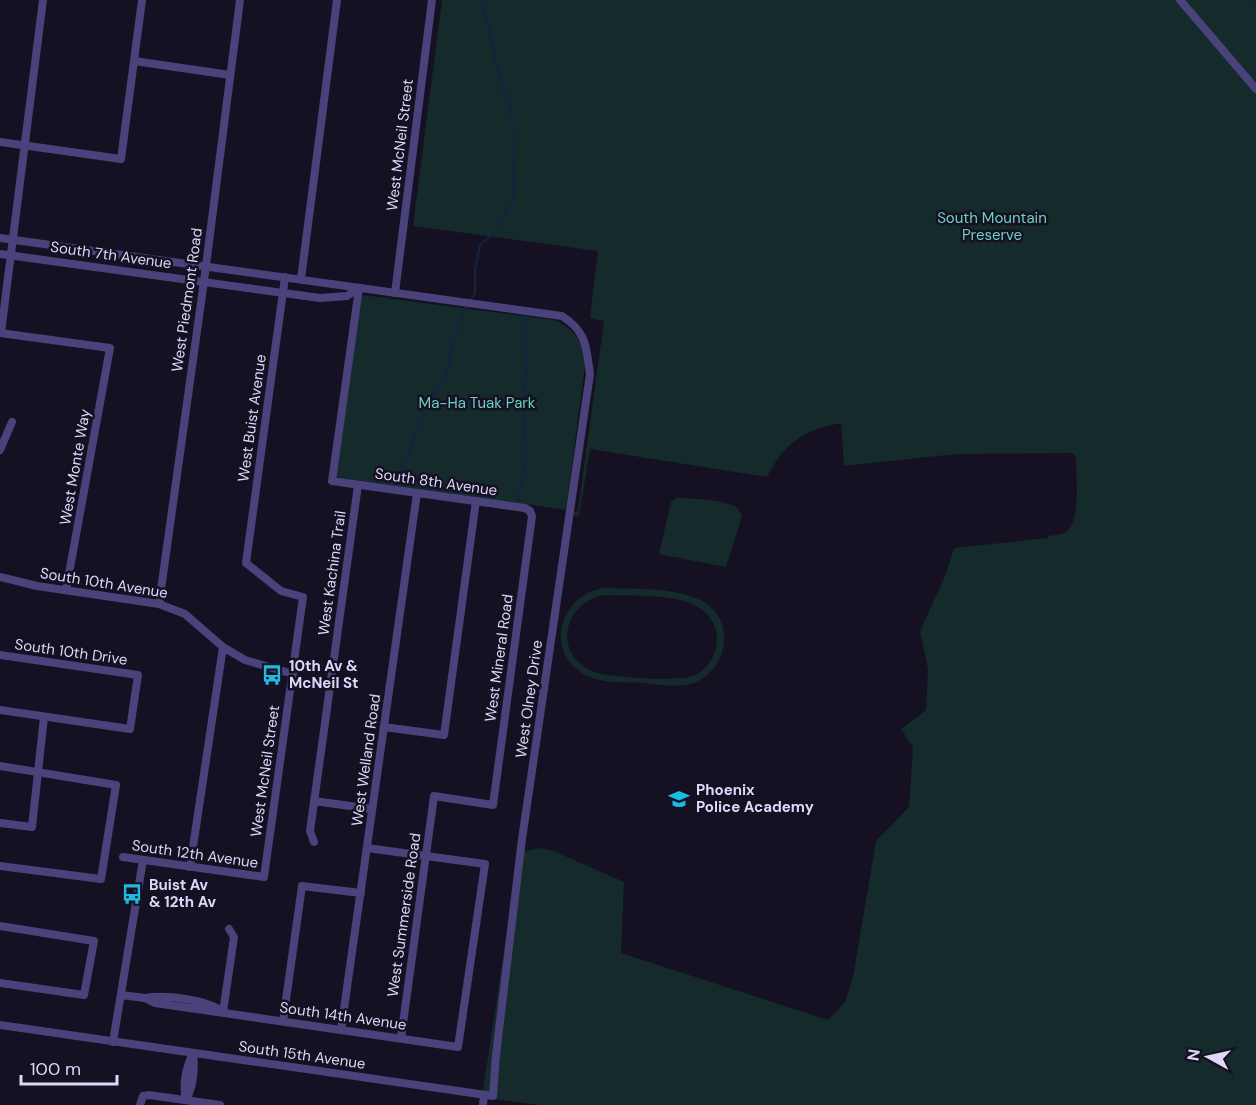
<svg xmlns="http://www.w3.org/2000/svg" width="1256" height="1105" viewBox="0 0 1256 1105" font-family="'DM Sans',sans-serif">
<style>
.green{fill:#152a2b;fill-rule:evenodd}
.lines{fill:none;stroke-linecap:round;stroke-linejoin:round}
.stream{stroke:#142243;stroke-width:2}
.minor{stroke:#49427b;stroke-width:8}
.labels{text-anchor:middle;stroke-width:5;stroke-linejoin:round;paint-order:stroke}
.street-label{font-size:15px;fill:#ded7fa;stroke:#151122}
.park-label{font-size:15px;fill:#6cd1c0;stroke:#151122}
.poi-label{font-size:15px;font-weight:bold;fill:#ded7fa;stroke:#151122;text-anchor:start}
</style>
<rect width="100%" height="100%" fill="#151122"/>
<g class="green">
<path d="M442,0H1256V1105H539L482,1097L570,513L578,511L604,321L590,318L598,251L413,226ZM841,423L844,466L956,454L1073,453L1076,458C1076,474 1081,523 1066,532C1062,535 1053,535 1048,536V538L954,548L946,574L920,631L928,669L926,710L901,729L913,747L909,807L876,841L853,977L845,1002L828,1020L621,953L624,882L551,850L538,848L524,852L572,515L579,516L590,449L767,477C784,443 804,430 841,423Z"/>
<path d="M363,295L554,320C573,328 581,339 586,358L566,510L341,478L336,476L361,296Z"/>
<path d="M677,498C690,498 727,500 737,508C738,509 741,514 742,516L726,567L659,554L671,502Z"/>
<path d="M608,588C648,590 729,583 724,644C722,659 712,673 699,681C683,689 662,685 645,683C625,682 599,684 582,673C542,648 564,589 608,588ZM608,595C640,597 702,590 715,627C718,637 718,648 712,658C708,666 701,673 693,676C678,682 613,677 597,673C591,671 585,668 581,664C552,639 573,597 608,595Z"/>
</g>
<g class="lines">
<g class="stream">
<path d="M1251,0L1256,10"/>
<path d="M396,489L400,472L413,442L425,411L428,400L446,379L453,340L464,312L475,293V270L480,245L494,233L506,210L513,202L512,111L502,88L482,0"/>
<path d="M517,506L526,458L523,409L526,371L525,314"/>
</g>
<g class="minor">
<path d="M1180,0L1256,89"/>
<path d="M134,61L230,75"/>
<path d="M0,142L121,159L142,0"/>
<path d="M0,238L562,316C587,332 586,347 590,374L522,839L496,1055L493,1096L0,1025"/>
<path d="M0,254L320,298L347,296L359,288"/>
<path d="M301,279L337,0"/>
<path d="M359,288L332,481L525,508L530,511L532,516L493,805L434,796L401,1038"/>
<path d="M395,293L432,0"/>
<path d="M0,333L110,348L66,590"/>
<path d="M1,333L43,0"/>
<path d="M0,450L12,422"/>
<path d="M0,577L37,586L159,604L185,614L223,647L245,660L293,674"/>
<path d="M159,604L204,281L240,0"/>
<path d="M0,655L138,675L130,729L0,710"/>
<path d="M384,727L444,735L476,501"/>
<path d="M0,766L116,785L101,879L0,866"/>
<path d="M314,801L372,809"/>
<path d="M0,823L32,827L44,717"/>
<path d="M314,842L310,831L358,485"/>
<path d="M123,857L264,877L303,597L281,591L246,563L285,277"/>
<path d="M190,867L223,647"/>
<path d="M0,926L94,941L84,995L0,983"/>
<path d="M121,995L145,998L155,1003L458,1047L485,864L367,848"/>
<path d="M145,998C164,994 208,1000 223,1012"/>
<path d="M223,1012L234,937L229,929"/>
<path d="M283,1021L302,886L361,893"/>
<path d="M341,1030L417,493"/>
<path d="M113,1042L143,860"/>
<path d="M186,1100C182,1083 186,1068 193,1053"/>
<path d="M186,1100C194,1085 195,1070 193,1054"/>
<path d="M140,1105L143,1096L149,1095L220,1105"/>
<path d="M483,1105L484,1095"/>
</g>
</g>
<defs>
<g id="bus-bare" transform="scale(1.62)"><path d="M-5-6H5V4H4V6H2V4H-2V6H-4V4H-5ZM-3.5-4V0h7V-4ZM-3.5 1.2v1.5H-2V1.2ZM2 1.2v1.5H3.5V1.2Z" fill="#1dbbdf" stroke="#151122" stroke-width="2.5" paint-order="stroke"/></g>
<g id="school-bare" transform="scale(1.62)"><path d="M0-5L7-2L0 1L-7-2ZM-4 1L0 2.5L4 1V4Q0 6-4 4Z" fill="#1dbbdf" stroke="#151122" stroke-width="2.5" paint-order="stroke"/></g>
</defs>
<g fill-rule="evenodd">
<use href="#bus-bare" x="272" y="675"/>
<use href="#school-bare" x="679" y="799"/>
<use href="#bus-bare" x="132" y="894"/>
</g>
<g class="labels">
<g class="street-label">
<text transform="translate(400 145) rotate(-83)" y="5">West McNeil Street</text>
<text transform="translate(111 255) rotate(8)" y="5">South 7th Avenue</text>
<text transform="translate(187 300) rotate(-82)" y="5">West Piedmont Road</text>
<text transform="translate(252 418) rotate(-82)" y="5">West Buist Avenue</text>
<text transform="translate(75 467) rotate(-80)" y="5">West Monte Way</text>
<text transform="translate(436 482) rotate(8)" y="5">South 8th Avenue</text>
<text transform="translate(332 573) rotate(-82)" y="5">West Kachina Trail</text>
<text transform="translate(104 583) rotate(9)" y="5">South 10th Avenue</text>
<text transform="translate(71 652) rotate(8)" y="5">South 10th Drive</text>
<text transform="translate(499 658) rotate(-82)" y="5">West Mineral Road</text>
<text transform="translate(529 699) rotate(-82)" y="5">West Olney Drive</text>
<text transform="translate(366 760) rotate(-82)" y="5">West Welland Road</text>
<text transform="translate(265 771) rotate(-82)" y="5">West McNeil Street</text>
<text transform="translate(195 854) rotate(8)" y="5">South 12th Avenue</text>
<text transform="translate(404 915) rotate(-82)" y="5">West Summerside Road</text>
<text transform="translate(343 1016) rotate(8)" y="5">South 14th Avenue</text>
<text transform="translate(302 1055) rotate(8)" y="5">South 15th Avenue</text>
</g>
<g class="park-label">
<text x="992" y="223">South Mountain<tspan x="992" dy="17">Preserve</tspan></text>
<text x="477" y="408">Ma-Ha Tuak Park</text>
</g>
<g class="poi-label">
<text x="289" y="671">10th Av &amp;<tspan x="289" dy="17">McNeil St</tspan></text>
<text x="696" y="795">Phoenix<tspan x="696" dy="17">Police Academy</tspan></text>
<text x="149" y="890">Buist Av<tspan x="149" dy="17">&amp; 12th Av</tspan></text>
</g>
</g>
<g transform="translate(1208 1057) rotate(278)" stroke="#151122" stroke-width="4.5" paint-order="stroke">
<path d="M0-4.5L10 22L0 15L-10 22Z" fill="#ded7fa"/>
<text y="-9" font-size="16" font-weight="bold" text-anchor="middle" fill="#ded7fa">N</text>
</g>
<path d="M21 1075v9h96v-9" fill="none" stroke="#ded7fa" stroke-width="3"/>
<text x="30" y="1075" font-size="18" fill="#ded7fa" stroke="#151122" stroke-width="4.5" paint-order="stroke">100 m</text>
</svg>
